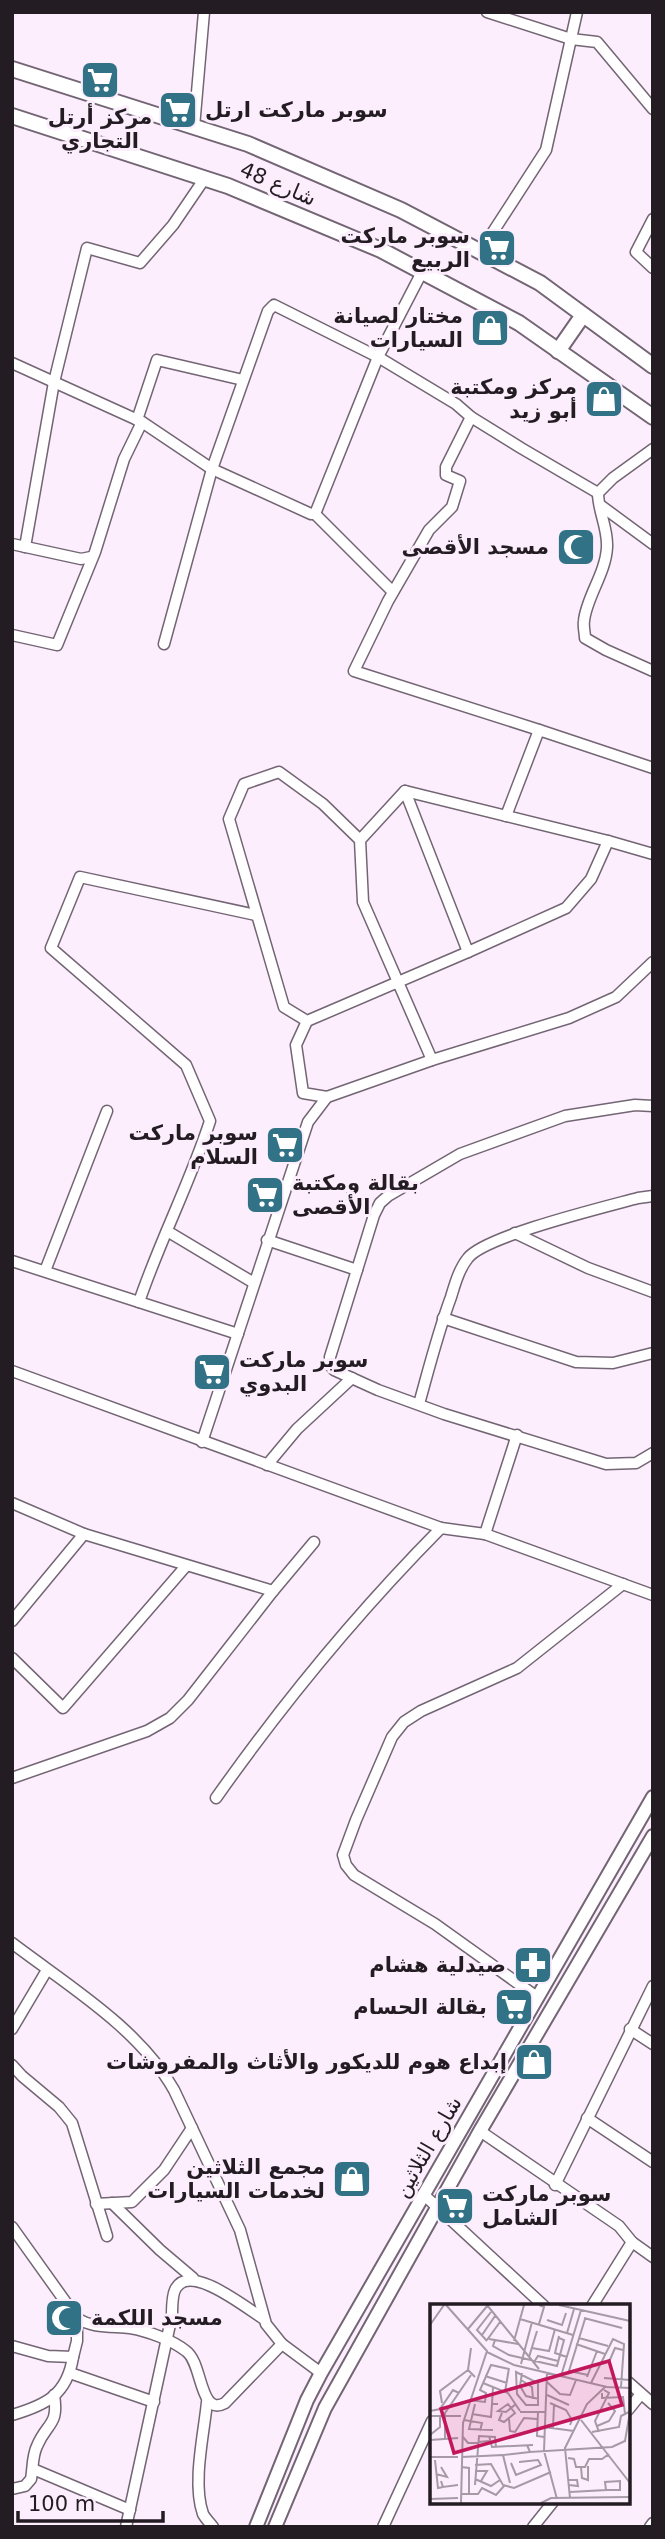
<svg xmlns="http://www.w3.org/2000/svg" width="665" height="2539" viewBox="0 0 665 2539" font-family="'DejaVu Sans',Vazirmatn,sans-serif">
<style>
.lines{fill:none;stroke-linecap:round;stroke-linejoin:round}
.minor-casing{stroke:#736574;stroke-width:13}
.tertiary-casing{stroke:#736574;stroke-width:16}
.secondary-casing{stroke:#736574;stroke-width:18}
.minor{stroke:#fff;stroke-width:10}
.tertiary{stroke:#fff;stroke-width:12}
.secondary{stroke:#fff;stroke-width:14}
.labels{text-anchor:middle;stroke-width:6;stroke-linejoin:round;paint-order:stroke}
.poi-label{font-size:21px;font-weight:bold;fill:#231d23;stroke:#fceefd;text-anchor:end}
.street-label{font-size:21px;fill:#231d23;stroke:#fceefd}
.inset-road{fill:none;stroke:#a59aa6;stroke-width:2}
.view{fill:#c2185b;fill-opacity:0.15;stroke:#c2185b;stroke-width:3.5}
.inset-edge{fill:none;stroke:#231d23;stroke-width:3.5}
</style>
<rect width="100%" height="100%" fill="#fceefd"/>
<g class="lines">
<g class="minor-casing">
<g id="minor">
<path d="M487,12L571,39L597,42L653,109"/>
<path d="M194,127L204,12"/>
<path d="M653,219L636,252L653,268"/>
<path d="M480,252L546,150L577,12"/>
<path d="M12,363L142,422L124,459L95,552L57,645L12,635"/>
<path d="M471,417L446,467V475L460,481L452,507L429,530L388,601L354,671L539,730"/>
<path d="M137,420L157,360L243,380"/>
<path d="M142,422L212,469L311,514H315L378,357L422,272"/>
<path d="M653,449L613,478L598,493C598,511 608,528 607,547C606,573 586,598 584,621C583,626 585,633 585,638L606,650L653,671"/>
<path d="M600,505L653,544"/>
<path d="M315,514L393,592"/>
<path d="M12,544L81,559L91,557"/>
<path d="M25,547L54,382L87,248L140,263L173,225L205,178"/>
<path d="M164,644L212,469L268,311L274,305L378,357L456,404L471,417L521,448L598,493"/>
<path d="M405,791L608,841L653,854"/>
<path d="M506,816L539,730L653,768"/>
<path d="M360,840L323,804L279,772L244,784L229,819L284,1007L307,1021L468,952L405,791L360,840L363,902L432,1060"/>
<path d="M468,952L566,908L591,879L608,841"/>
<path d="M307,1021L296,1045L303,1093L327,1097L432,1060L569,1018L616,997L653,962"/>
<path d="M653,1106L635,1105L565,1116L460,1154L388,1196L380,1203L374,1215L330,1357V1365L334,1370L378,1390L444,1414L606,1464L636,1463L653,1453"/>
<path d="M167,1231L254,1283"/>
<path d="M515,1233L588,1268L653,1292"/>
<path d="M267,1240L357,1270"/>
<path d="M12,1261L238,1334"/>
<path d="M45,1271L107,1111"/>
<path d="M139,1302C160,1240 190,1183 210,1121L186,1065L51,948L80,877L256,915"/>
<path d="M443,1318L576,1362L613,1363L653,1353"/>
<path d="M12,1371L441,1528L485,1534L653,1595"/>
<path d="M419,1404C429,1368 438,1332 451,1297C455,1284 459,1269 468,1258C485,1236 605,1207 638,1198L653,1196"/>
<path d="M202,1442L308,1122L327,1097"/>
<path d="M267,1465L297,1429L352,1378"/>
<path d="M12,1503L84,1534L273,1591"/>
<path d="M485,1534L517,1435"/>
<path d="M12,1621L84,1534"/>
<path d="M12,1658L63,1708L186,1566"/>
<path d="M12,1778L147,1731L170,1718L188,1700L273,1591L314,1542"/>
<path d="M216,1798C283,1703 358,1612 441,1528"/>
<path d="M12,1943C67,1985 139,2028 174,2090L240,2230L266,2324L282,2344L321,2373"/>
<path d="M537,1997L435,1924L354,1875L346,1865L343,1855L356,1820L392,1737L404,1722L421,1711L517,1668L623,1584"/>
<path d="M12,2029L47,1970"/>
<path d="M630,2029L653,2044"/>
<path d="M12,2065L22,2076L59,2107L72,2123L107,2236"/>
<path d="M587,2118L653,2162"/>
<path d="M480,2131L619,2226L632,2242L653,2257"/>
<path d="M555,2185L653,1986"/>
<path d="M423,2194L544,2306"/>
<path d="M112,2203L160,2250L193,2278"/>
<path d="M96,2204L132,2202L164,2170L192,2128"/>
<path d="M12,2227L77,2318C93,2329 113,2326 130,2328C148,2331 172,2340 186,2351C203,2363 199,2417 225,2403L282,2344"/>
<path d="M592,2306L632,2242"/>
<path d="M12,2346L48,2356L73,2357L77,2341V2318"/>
<path d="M70,2373L154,2402"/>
<path d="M628,2382L653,2404"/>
<path d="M207,2402C204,2434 192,2483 203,2514C205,2518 210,2523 213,2527"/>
<path d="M628,2410L641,2394"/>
<path d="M12,2415C46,2405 67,2395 73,2357"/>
<path d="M33,2469L130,2510"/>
<path d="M12,2489L25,2486L31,2479C33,2469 32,2456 37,2446C47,2422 59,2426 54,2395"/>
<path d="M126,2527L172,2315C172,2307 172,2294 176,2288C191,2263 246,2308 264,2319"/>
<path d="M383,2527L432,2421"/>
<path d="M533,2527L553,2502"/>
<path d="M650,2527L653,2523"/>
</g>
</g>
<g class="tertiary-casing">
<g id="tertiary">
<path d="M256,2527L307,2400L321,2373L653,1797"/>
<path d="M275,2527L325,2408L480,2131L653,1836"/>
</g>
</g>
<g class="secondary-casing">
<g id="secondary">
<path d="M12,69L248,144L401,210L540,283L653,366"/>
<path d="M12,116L228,186L381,250L519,323L653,417"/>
<path d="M558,351L583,315"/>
</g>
</g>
<use href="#minor" class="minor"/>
<use href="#tertiary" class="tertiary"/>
<use href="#secondary" class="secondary"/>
</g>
<defs>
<g id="supermarket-square" transform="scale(2.0125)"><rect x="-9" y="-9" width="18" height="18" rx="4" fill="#327286" stroke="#fceefd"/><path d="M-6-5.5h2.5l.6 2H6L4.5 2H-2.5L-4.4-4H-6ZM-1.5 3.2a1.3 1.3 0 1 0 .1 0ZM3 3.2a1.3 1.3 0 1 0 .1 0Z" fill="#fff"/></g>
<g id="shop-square" transform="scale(2.0125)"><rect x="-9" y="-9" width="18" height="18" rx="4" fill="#327286" stroke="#fceefd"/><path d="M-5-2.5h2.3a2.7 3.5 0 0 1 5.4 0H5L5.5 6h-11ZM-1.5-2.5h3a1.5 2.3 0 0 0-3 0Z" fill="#fff"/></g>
<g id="mosque-square" transform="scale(2.0125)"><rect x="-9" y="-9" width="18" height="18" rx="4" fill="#327286" stroke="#fceefd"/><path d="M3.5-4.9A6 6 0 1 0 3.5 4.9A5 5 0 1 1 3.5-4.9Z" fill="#fff"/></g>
<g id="pharmacy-square" transform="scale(2.0125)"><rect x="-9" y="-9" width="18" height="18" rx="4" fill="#327286" stroke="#fceefd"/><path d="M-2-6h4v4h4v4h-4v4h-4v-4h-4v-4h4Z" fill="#fff"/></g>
</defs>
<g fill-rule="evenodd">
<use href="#supermarket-square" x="100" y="80"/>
<use href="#supermarket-square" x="178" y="110"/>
<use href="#supermarket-square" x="497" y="248"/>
<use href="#shop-square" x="490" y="328"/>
<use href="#shop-square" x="604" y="399"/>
<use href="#mosque-square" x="576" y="547"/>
<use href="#supermarket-square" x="285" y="1145"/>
<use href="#supermarket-square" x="265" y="1195"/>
<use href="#supermarket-square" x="212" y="1372"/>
<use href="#pharmacy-square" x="533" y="1965"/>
<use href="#supermarket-square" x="514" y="2007"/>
<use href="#shop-square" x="534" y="2062"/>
<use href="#shop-square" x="352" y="2179"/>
<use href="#supermarket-square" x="455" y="2206"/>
<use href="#mosque-square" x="64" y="2318"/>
</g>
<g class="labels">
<g class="poi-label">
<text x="205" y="117" text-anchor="start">سوبر ماركت ارتل</text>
<text x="100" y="124" text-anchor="middle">مركز أرتل<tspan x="100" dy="24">التجاري</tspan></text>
<text x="470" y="243">سوبر ماركت<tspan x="470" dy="24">الربيع</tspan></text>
<text x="463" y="323">مختار لصيانة<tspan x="463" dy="24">السيارات</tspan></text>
<text x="577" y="394">مركز ومكتبة<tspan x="577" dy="24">أبو زيد</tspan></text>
<text x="549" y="554">مسجد الأقصى</text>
<text x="258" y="1140">سوبر ماركت<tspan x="258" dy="24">السلام</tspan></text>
<text x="292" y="1190" text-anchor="start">بقالة ومكتبة<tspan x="292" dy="24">الأقصى</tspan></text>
<text x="239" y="1367" text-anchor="start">سوبر ماركت<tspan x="239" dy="24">البدوي</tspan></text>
<text x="506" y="1972">صيدلية هشام</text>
<text x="487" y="2014">بقالة الحسام</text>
<text x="507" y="2069">إبداع هوم للديكور والأثاث والمفروشات</text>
<text x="325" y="2174">مجمع الثلاثين<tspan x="325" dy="24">لخدمات السيارات</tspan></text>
<text x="482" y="2201" text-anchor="start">سوبر ماركت<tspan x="482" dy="24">الشامل</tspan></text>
<text x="91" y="2325" text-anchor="start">مسجد اللكمة</text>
</g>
<g class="street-label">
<text transform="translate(278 184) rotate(23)" y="7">شارع 48</text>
<text transform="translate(428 2147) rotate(-60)" y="7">شارع الثلاثين</text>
</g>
</g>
<g transform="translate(430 2304)">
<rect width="200" height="200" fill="#fceefd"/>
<path class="inset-road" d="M16,1L57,47L33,119L31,199M57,1L109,65M109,1L114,3L109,20M129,1L200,17M154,14L192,24M90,15L143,31M155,15L139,67L158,71M117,16L132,21L136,9M0,21L14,1M38,25L58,1M137,29L144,5M52,31L65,12M129,32L125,49L137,53M149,34L178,42M59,35L88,40M57,36L70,18M65,36L63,42L79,51L127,62L134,36L129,34M57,37L47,26L61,8M84,37L94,1M146,40L175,50M41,44L38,66L45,73M102,44L119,47L125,25M57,48L84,61L177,83L200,84M99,53L107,27M104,58L108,52L128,57M179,58L185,44L193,46M91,60L102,18M86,68L108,79V101H96L87,90ZM117,68L114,147L127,195M92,69L90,82L96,92L109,95M55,72L77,79M131,72L151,6M157,73L167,47M174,74L200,76M91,76L102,83L103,95M117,78L130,90L140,91L146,76M53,79L78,89L90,107M161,79L183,35L194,40L191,83M63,83L62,100H68M75,88L79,64M172,89V94L193,93L195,110M117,91L139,101M39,96L55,98L56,89L50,86L61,61L79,65M12,99L10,87L38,66M120,99L136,106L142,116L140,121M45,100L39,125L63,126M0,107L10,105L23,86L29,89M90,108H115M108,108L107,132L114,133M72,109L69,116L74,118L85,109L81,104L78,100L68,107L76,108L86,100M42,110L61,113L62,100M0,112H31M79,115L80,127L85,128L94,114L107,115M34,116L52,119L50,127M151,116L200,179M167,122L179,117L185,107L178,99M114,123L144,127M123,124L124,101M162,128L189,123L191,112L199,108M169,128L165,117L179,89L174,86M0,131L10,123V111M59,132L62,143L103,141M33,133L38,139L59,137M0,136L28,134M15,136V109L41,71M97,141L100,148L182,143L195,137L200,108M0,153H28M32,153L73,151M138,154L144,155L146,163H155L159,155H172L179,150M5,156L8,184L13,183M81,159L86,171L111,161L108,156L89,158M45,161L61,160L73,181L84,184L121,168M31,163L39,164V189M151,163L152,174L158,176V162M45,167H57L51,177M6,170L17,173L11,163M45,175L61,182L70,176M139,176H147L148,182L139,181M11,177L13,183L28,181M80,179L73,151L100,148M45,181L49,132L65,133L66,144M140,188L176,186L175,178L190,177V186H176M31,190H48L52,184L66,191L74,182M140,194L135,144L157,100L175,83M0,195L28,194M111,199L121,194L200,193"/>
<path class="view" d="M179,57L192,101L24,149L11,105Z"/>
<rect width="200" height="200" class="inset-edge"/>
</g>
<rect width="665" height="2539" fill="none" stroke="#231d23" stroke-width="28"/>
<path d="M18 2511v10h145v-10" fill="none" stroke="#231d23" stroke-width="3.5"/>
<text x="28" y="2511" font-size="21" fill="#231d23" stroke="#fceefd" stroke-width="5" paint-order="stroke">100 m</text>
</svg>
